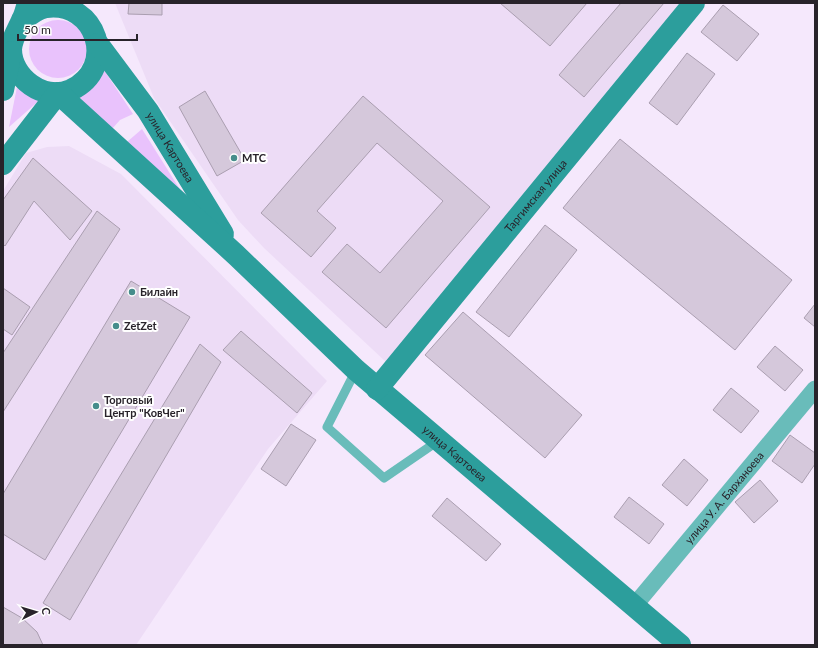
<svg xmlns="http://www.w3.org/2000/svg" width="818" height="648" viewBox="0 0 818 648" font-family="Lato,sans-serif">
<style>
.built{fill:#eddcf6}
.green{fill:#e9c2fc}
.building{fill:#d5c8db;stroke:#aa9eb0}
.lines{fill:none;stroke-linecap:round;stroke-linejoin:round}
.lane{stroke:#69bcba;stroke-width:9}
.street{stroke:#69bcba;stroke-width:17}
.secondary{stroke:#2c9e9c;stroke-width:22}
.poi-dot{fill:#458d8b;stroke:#fff;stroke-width:1.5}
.labels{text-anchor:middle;stroke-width:4;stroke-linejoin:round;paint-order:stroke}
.street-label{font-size:11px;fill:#28232a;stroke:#fff}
.poi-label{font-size:11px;font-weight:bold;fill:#28232a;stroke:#fff;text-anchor:start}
</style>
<rect width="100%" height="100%" fill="#f5e8fc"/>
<g class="built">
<path d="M115,3H684L386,362L264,248L238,220L154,98Z"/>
<path d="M69,146L121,174L327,381L268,449L136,645H3V191L26,153L47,147Z"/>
</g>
<g class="green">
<circle cx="58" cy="49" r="29"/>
<path d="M102,67L133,114L120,120L111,130L76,94Z"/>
<path d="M18,82L42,98L9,127Z"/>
<path d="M142,129L191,207L127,142Z"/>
</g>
<g class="building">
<path d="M129,3H162V15L128,14Z"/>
<path d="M500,3H587L550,46Z"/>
<path d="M621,3H664L584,97L559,75Z"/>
<path d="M723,5L759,34L737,61L701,32Z"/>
<path d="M687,53L715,74L677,125L649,103Z"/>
<path d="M205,91L245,160L217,176L179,107Z"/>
<path d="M363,96L490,207L386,328L322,272L347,244L380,273L443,201L377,143L317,211L336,228L311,257L261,213Z"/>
<path d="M620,139L792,280L735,350L563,208Z"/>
<path d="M33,158L92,211L70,240L34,201L5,246L3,244V200Z"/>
<path d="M97,211L120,229L3,412V353Z"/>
<path d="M545,225L577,250L509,337L476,312Z"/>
<path d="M131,281L190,317L45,560L3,534V494Z"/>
<path d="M3,288L30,307L12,335L3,329Z"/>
<path d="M815,304V327L804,318Z"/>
<path d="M463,312L582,415L545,458L425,355Z"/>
<path d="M241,331L312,393L297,413L223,350Z"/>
<path d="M200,344L221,362L70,620L43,603Z"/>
<path d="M775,346L803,370L785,391L757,367Z"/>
<path d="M731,388L759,411L741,433L713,410Z"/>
<path d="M291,424L316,440L286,486L261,469Z"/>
<path d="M790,435L815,453V464L802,483L772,461Z"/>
<path d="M684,459L708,480L687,506L662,485Z"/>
<path d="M760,480L778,501L754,523L735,502Z"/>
<path d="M629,497L664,524L649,544L614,517Z"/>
<path d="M447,498L501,544L486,561L432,516Z"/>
<path d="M3,607L22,618L37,632L43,645H3Z"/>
</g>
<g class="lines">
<path class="lane" d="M356,370L327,427L384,478L438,441"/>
<path class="street" id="s1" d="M634,606L815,389"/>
<g class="secondary">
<path d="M22,21C29,15 36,9 46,7C96,0 119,67 71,90C44,102 11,78 11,49C12,37 18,30 22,20C25,15 26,9 28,3"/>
<path id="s2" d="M98,44L148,111L223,234"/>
<path d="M3,90L11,52"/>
<path id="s3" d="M3,164L58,93L236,255L356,370L680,645"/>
<path id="s4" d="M377,389L694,3"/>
</g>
</g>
<g class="poi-dot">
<circle cx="234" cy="158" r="4"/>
<circle cx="132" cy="292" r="4"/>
<circle cx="116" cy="326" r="4"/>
<circle cx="96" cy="406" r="4"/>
</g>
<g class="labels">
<g class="street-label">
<text dy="4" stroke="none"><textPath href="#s2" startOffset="126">улица Картоева</textPath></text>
<text dy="4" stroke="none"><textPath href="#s4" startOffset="250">Таргимская улица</textPath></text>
<text dy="4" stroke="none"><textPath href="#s3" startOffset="626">улица Картоева</textPath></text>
<text dy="4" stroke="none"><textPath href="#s1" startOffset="141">улица У. А. Барханоева</textPath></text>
</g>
<g class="poi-label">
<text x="242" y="162">МТС</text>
<text x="140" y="296">Билайн</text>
<text x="124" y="330">ZetZet</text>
<text x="104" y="404">Торговый<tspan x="104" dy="13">Центр "КовЧег"</tspan></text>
</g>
</g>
<rect width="818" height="648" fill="none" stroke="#28232a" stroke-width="8"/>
<g transform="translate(36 612) rotate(85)" stroke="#ffffff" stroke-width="3" paint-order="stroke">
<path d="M0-3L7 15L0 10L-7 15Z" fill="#28232a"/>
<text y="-6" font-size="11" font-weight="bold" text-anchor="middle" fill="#28232a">С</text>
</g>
<path d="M18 34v6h119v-6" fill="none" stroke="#28232a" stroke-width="2"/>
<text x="24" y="34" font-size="12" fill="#28232a" stroke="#ffffff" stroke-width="3" paint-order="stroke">50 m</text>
</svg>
